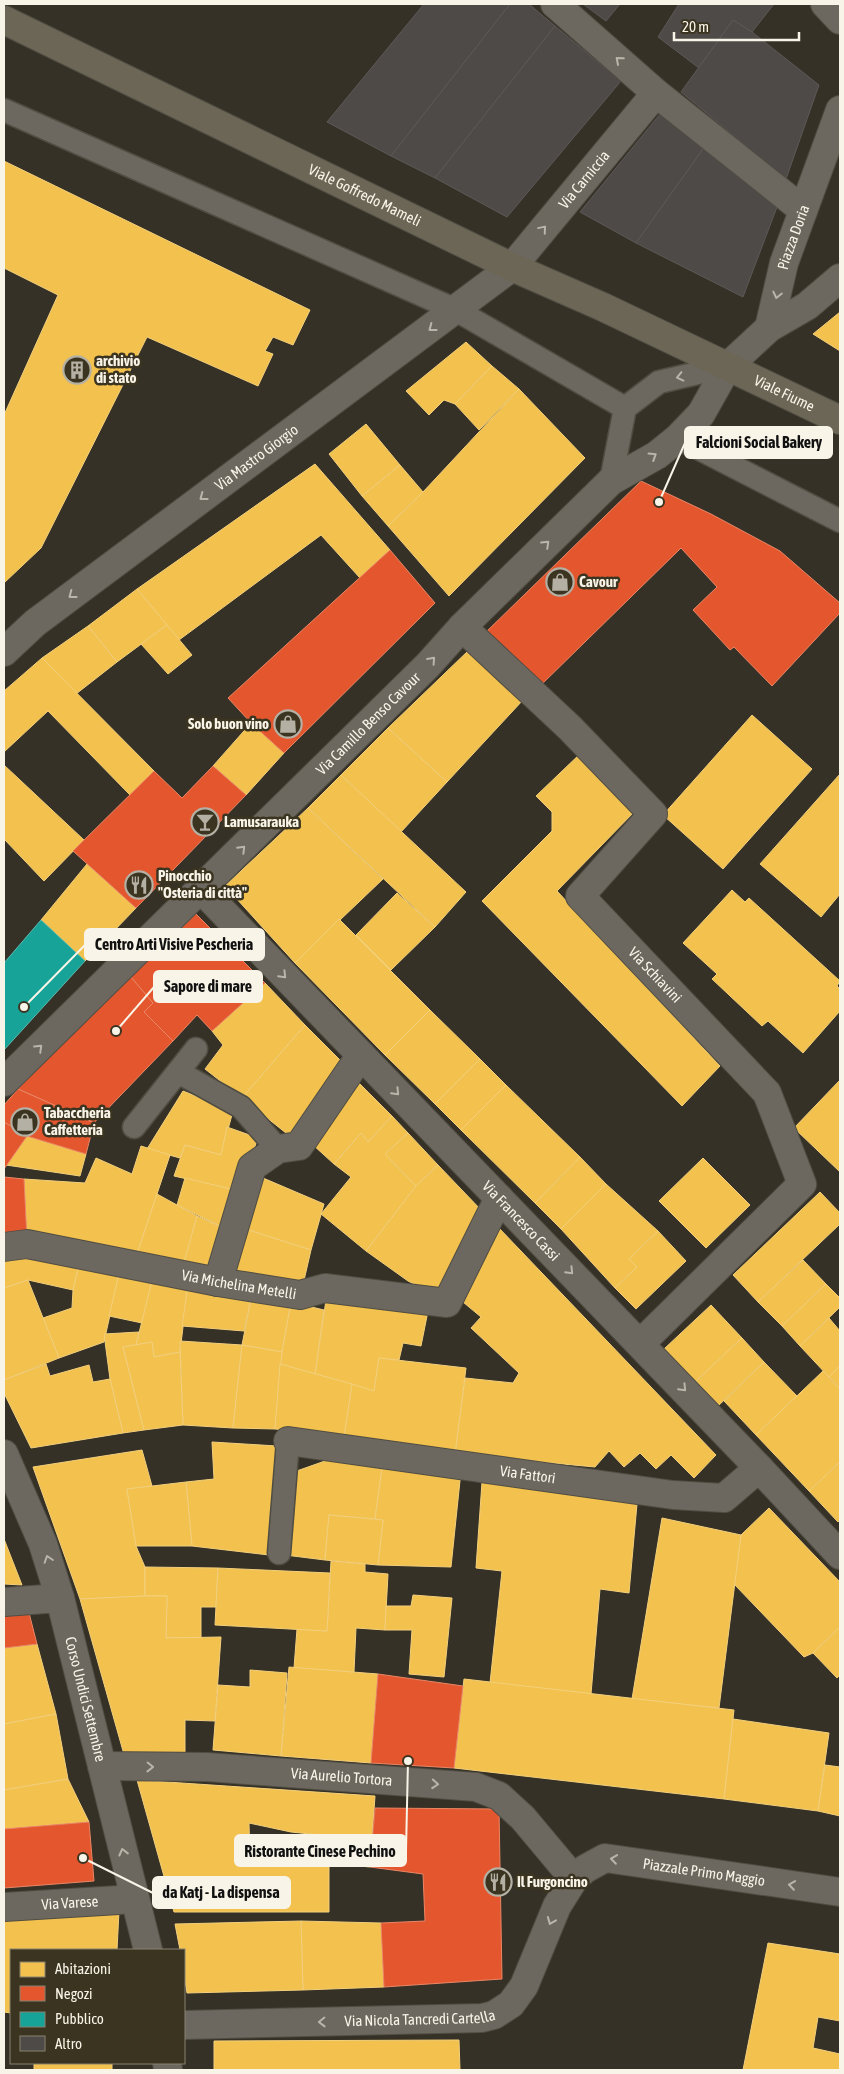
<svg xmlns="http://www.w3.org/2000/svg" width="844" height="2074" viewBox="0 0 844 2074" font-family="'Asap Condensed',sans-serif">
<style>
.homes{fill:#f2c14e;stroke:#f4d07c;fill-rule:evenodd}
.shops{fill:#e4572e;stroke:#ea8666}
.public{fill:#17a398;stroke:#5bbbb0}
.building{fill:#4d4a47;stroke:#5d5958}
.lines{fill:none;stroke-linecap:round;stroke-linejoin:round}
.lane-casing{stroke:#504d43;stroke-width:25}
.street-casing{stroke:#504d43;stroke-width:30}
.secondary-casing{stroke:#504d43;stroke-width:30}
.primary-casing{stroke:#504d43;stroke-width:30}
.lane{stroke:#6c6860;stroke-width:22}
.street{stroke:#6c6860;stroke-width:28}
.secondary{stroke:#6c6860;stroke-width:28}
.primary{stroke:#6c6656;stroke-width:28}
.oneway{stroke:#bab5ab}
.labels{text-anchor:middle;stroke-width:5;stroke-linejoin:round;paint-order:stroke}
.street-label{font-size:15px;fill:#f9f4e8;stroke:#3b3420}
.poi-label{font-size:15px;font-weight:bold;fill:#f9f4e8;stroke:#3b3420;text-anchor:start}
.leader{fill:none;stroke:#f9f4e8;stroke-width:2}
.callout-dot{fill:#f9f4e8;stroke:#3b3420;stroke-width:2}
.callout{fill:#f9f4e8;stroke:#f9f4e8;stroke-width:2}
.callout-label{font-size:16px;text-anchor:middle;font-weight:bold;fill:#111}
</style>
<rect width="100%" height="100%" fill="#353126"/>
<g class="homes">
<path d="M4,161L310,310L293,345L273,337L265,351L273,354L258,386L147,337L41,548L4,583V415L58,295L4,268Z"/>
<path d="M840,312V351L813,334Z"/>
<path d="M466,342L492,366L455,404L444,400L429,415L406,391Z"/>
<path d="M492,366L519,389L479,430L455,404Z"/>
<path d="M519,389L585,458L449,596L388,526L423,492Z"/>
<path d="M366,424L400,465L362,496L329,454Z"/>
<path d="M315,464L390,550L360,578L321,535L179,640L137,589Z"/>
<path d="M400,465L423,492L388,526L362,496Z"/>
<path d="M137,589L167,625L117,662L88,626Z"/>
<path d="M167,625L192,655L168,674L141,644Z"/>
<path d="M88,626L117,662L76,694L42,658Z"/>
<path d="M469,650L523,700L447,782L388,728Z"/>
<path d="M42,658L154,771L130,795L48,711L4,752V691Z"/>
<path d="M752,715L812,769L723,869L663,815Z"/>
<path d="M251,723L284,753L246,795L213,766Z"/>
<path d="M388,728L447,782L401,832L341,775Z"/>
<path d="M582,752L638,808L557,891L720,1066L682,1106L482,901L552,831V812L536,796Z"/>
<path d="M4,765L84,840L44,881L4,839Z"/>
<path d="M840,774V894L821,917L760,864Z"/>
<path d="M341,775L466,892L435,927L308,808Z"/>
<path d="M308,808L383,879L295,963L225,886Z"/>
<path d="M87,864L136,908L85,961L41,920Z"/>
<path d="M732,890L745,902L749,898L840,981L837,986L840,989V1011L803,1053L768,1021L762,1026L712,979L717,974L683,943Z"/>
<path d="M397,893L435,927L391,970L356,935Z"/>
<path d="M339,919L430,1010L385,1055L295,963Z"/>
<path d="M265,983L305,1025L242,1098L205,1069L223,1045L212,1031Z"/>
<path d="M430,1010L480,1059L435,1104L385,1055Z"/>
<path d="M305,1025L347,1067L296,1141L242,1098Z"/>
<path d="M480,1059L506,1085L461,1130L435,1104Z"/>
<path d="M355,1079L392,1116L368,1142L361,1133L334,1164L312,1144Z"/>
<path d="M840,1080V1172L794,1128Z"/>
<path d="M506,1085L580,1157L535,1203L461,1130Z"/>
<path d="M183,1091L233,1111L221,1155L185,1145L180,1158L147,1149Z"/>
<path d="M392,1116L408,1133L385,1154L416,1186L366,1251L321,1214L351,1177L334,1164L361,1133L368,1142Z"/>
<path d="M227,1127L258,1138L239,1191L174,1176L185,1145L221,1155Z"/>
<path d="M408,1133L438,1165L416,1186L385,1154Z"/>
<path d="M27,1136L86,1154L80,1176L6,1165Z"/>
<path d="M141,1146L170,1155L135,1260L27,1240L24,1179L85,1183L96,1158L132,1174Z"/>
<path d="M580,1157L606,1184L561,1229L535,1203Z"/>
<path d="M703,1158L750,1205L706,1248L659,1201Z"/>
<path d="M438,1165L483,1212L441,1297L408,1281L366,1251L416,1186Z"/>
<path d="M256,1175L324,1204L311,1250L242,1228Z"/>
<path d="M185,1178L239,1191L226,1229L177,1205Z"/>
<path d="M606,1184L658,1231L629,1259L637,1267L615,1288L561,1229Z"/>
<path d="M820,1192L840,1213V1224L758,1302L733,1275Z"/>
<path d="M157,1194L197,1216L182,1270L135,1260Z"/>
<path d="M197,1216L226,1229L214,1276L182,1270Z"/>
<path d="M498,1227L716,1455L694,1478L671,1455L656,1469L640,1453L624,1467L609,1451L595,1467L455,1454L465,1378L513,1383L519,1373L471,1328L481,1317L463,1302Z"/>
<path d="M242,1228L311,1250L302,1289L230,1274Z"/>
<path d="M658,1231L686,1261L636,1309L615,1288L637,1267L629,1259Z"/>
<path d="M4,1254L80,1261L73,1290L28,1280L4,1288Z"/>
<path d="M803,1260L826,1284L782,1326L758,1302Z"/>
<path d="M80,1261L120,1270L104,1342L59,1358L43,1318L72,1308L73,1290Z"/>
<path d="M120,1270L153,1277L142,1323L109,1316Z"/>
<path d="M153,1277L188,1285L180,1352L154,1357L152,1342L136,1345Z"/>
<path d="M28,1280L59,1358L4,1380V1288Z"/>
<path d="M826,1284L840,1298V1307L800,1346L782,1326Z"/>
<path d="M188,1285L252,1294L244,1331L182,1326Z"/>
<path d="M252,1294L291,1302L282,1352L242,1345Z"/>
<path d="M326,1300L428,1311L421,1346L403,1343L399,1360L379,1358L374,1391L315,1374Z"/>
<path d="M291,1302L324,1310L315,1374L280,1364Z"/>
<path d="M711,1305L742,1338L695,1382L664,1349Z"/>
<path d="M829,1318L840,1331V1366L829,1377L800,1346Z"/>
<path d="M139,1332L136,1345L123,1347L144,1430L123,1433L110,1379L104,1334Z"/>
<path d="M742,1338L764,1362L718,1406L695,1382Z"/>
<path d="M180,1341L242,1345L233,1428L183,1425Z"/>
<path d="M152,1342L154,1357L180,1352L183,1425L144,1430L123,1347Z"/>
<path d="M242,1345L282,1352L275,1429L233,1428Z"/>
<path d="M379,1358L466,1368L455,1454L344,1436L352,1384L374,1391Z"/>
<path d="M764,1362L797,1396L756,1435L724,1401Z"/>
<path d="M46,1364L50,1376L89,1365L93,1382L110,1379L123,1433L31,1448L4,1393V1380Z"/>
<path d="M280,1364L352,1384L344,1436L275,1429Z"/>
<path d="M840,1366V1389L829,1377Z"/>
<path d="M823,1371L840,1389V1462L809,1491L756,1435Z"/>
<path d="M212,1442L277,1446L269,1555L192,1546L186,1482L214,1479Z"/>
<path d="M142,1450L152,1486L127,1489L136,1546L145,1567V1596L80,1599L33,1467Z"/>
<path d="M342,1455L383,1461L375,1519L329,1515L325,1560L285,1555L291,1473Z"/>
<path d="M383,1461L461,1471L451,1567L378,1565L383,1520L375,1519Z"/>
<path d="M840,1462V1519L838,1522L809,1491Z"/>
<path d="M186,1482L192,1546H136L127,1489Z"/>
<path d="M482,1482L637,1504L629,1593L600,1589L591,1694L490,1683L502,1571L476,1568Z"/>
<path d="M769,1508L840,1582V1627L813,1653L804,1657L734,1584L741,1535Z"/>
<path d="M329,1515L383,1520L378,1565L325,1560Z"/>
<path d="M662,1518L741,1535L719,1708L632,1699Z"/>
<path d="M4,1539L22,1585L4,1584Z"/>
<path d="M331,1561L365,1564V1572L388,1574L385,1630L356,1628L354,1672L294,1668L297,1629L327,1631Z"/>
<path d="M145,1567L218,1568L216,1607H201V1638H166L167,1596H145Z"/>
<path d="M218,1568L330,1573L327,1631L215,1625Z"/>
<path d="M413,1595L452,1598L444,1677L409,1674L412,1630H385L386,1606H411Z"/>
<path d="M145,1596H167L166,1638L221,1637L215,1721L185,1720V1754L125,1758L80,1599Z"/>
<path d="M840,1627V1675L837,1678L813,1653Z"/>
<path d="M37,1644L56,1714L4,1724V1648Z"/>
<path d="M289,1667L378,1674L371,1763L281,1756Z"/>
<path d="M250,1670L287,1673L281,1756L213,1750L218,1685L250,1687Z"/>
<path d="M464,1679L734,1710L724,1799L454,1768Z"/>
<path d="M56,1714L68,1779L4,1790V1724Z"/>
<path d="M733,1719L829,1733L818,1811L724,1799Z"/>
<path d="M825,1765L840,1767V1816L818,1811Z"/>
<path d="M68,1779L89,1822L4,1829V1790Z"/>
<path d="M137,1780L375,1796L370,1867L329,1863V1912H174ZM249,1823L291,1832L320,1835L317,1865L250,1862Z"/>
<path d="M4,1905L119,1911L117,1950H11V2013L4,2012Z"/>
<path d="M301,1921L381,1923L384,1987L303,1990Z"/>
<path d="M301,1921L303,1990L187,1993L184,1974V1950H180L175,1924Z"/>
<path d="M768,1943L840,1954V2021L818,2017L813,2048L840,2054V2070H743Z"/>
<path d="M459,2040L460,2070H214V2041Z"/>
<rect x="34" y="2063" width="78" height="7"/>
</g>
<g class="shops">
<path d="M641,481L711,514L780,551L840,603V613L772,686L734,647L730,650L693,610L717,587L681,548L539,687L485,633Z"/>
<path d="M390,550L435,603L284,753L251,723L228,698Z"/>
<path d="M213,766L246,795L136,908L73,851L154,771L182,798Z"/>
<path d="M196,914L265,983L212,1031L197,1015L173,1041L144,1012L153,1003L130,976Z"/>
<path d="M130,976L153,1003L144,1012L173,1041L94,1123L18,1089Z"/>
<path d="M18,1089L94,1123L86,1154L27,1136L4,1122V1105Z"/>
<path d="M4,1122L27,1136L4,1169Z"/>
<path d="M4,1177L24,1179L27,1240L4,1243Z"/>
<path d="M27,1605L37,1644L4,1648V1607Z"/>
<path d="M378,1674L463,1686L454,1768L371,1763Z"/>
<path d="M375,1808L499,1809L502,1979L384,1987L381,1923L425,1921L423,1874L370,1867Z"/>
<path d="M89,1822L94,1881L4,1888V1829Z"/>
</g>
<path class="public" d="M41,920L85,961L4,1050V963Z"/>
<g class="building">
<path d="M424,4H510L391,156L327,122Z"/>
<path d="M510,4H529L555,26L435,178L391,156Z"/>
<path d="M583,4H620L606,21Z"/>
<path d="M679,4H774L752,32L733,20L699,68L658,37Z"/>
<path d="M733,20L752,32L819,85L786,179L681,92Z"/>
<path d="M555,26L621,81L507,217L435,178Z"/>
<path d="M660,114L703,149L636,243L580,212Z"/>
<path d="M703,149L777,207L743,297L636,243Z"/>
</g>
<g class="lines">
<g class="lane-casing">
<g id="lane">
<path d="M4,110L456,310L625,408"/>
<path d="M678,438L840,521"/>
<path d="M611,481L625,408L659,382L728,366"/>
<path d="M178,1072L241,1107L278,1149"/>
<path d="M134,1127L196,1049"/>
<path d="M279,1553L288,1441"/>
</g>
</g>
<g class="street-casing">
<g id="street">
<path d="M555,4L656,93L803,210"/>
<path d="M825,4L840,20"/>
<path id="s1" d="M462,627L570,728L653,814L580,896L767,1093L802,1184L640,1344"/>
<path id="s2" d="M4,652L35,623L512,267L656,93"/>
<path id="s3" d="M201,889L759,1468L840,1555"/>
<path id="s4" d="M4,1082L428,665L462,627L611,481L657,455L678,438L701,414L728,366"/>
<path id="s5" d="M4,1247L27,1244L218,1282L300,1295L325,1288L447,1303L499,1198"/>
<path d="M218,1282L252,1167L278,1149L299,1146L361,1055"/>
<path id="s6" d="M288,1441L673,1495L724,1498L759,1468"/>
<path id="s7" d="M4,1454L43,1544L60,1598L148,1950"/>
<path d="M4,1602L60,1598"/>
<path id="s8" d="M102,1766L207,1767L476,1787L499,1796L523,1818L574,1879"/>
<path id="s9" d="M4,1907L135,1899"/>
<path id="s10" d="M184,2025L482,2018L494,2015L511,2004L524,1986L557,1906L574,1879L585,1869L605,1858L840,1892"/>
<path d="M167,2063L168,2070"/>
</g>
</g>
<g class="secondary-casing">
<g id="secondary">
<path id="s11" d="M769,328L784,263L840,110"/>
<path d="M728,366L769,328L807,306L840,278"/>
</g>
</g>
<g class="primary-casing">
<g id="primary">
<path id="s12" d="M4,20L512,267L603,307L840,420"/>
</g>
</g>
<use href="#lane" class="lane"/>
<use href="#street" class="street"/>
<use href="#secondary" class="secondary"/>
<use href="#primary" class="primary"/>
</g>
<defs><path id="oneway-chevron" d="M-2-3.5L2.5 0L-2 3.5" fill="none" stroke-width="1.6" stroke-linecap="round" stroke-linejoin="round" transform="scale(1.25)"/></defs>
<g class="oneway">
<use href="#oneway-chevron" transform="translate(619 60) rotate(-139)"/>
<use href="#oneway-chevron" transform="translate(543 229) rotate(-50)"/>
<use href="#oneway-chevron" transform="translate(777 295) rotate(103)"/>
<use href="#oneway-chevron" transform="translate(432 328) rotate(143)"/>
<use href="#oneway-chevron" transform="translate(680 377) rotate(167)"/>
<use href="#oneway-chevron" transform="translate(653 456) rotate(-32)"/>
<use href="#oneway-chevron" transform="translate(203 497) rotate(143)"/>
<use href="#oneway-chevron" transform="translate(546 544) rotate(-44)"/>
<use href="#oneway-chevron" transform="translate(72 595) rotate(143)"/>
<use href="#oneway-chevron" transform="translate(432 660) rotate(-48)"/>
<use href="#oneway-chevron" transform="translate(242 849) rotate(-45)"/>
<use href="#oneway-chevron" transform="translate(283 975) rotate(46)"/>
<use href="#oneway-chevron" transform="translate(39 1048) rotate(-44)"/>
<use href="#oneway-chevron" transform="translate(396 1092) rotate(46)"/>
<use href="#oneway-chevron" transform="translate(570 1271) rotate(46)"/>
<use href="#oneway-chevron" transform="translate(683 1388) rotate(46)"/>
<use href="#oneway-chevron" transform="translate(48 1559) rotate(-108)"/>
<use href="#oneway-chevron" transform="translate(150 1767) rotate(1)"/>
<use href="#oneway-chevron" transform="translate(435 1784) rotate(4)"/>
<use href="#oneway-chevron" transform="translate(123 1852) rotate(-104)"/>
<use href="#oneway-chevron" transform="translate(614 1859) rotate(-172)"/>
<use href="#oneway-chevron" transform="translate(792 1885) rotate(-172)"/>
<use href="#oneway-chevron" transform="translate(551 1921) rotate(112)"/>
<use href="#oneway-chevron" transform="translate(322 2022) rotate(179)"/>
</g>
<defs>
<g id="building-ring" transform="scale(1.4375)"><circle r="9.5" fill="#3b3420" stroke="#b4b0a4" stroke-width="1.5"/><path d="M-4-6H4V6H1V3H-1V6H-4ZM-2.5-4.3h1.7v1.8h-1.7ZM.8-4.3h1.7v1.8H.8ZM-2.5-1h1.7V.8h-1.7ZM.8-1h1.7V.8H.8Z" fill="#b4b0a4"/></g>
<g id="shop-ring" transform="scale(1.4375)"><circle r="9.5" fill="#3b3420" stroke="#b4b0a4" stroke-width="1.5"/><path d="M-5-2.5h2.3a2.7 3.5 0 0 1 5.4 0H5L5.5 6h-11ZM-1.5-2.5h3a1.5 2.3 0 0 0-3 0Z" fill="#b4b0a4"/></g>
<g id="bar-ring" transform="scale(1.4375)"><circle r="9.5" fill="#3b3420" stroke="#b4b0a4" stroke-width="1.5"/><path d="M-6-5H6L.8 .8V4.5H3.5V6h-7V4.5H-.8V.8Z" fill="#b4b0a4"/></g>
<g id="restaurant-ring" transform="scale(1.4375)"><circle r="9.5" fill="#3b3420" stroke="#b4b0a4" stroke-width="1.5"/><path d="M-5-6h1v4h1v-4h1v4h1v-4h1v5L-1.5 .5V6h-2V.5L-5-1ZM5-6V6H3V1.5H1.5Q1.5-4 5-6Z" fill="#b4b0a4"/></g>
</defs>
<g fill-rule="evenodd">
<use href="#building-ring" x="77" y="370"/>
<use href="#shop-ring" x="560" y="582"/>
<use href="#shop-ring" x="288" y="724"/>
<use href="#bar-ring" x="205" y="822"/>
<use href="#restaurant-ring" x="139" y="885"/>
<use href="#shop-ring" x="25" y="1122"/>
<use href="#restaurant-ring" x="498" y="1882"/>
</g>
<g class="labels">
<g class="street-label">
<text dy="5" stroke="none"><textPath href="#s2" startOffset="751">Via Carniccia</textPath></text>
<text dy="5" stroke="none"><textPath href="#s12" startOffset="401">Viale Goffredo Mameli</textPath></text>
<text dy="5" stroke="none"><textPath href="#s11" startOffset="94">Piazza Doria</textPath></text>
<text dy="5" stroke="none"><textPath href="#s12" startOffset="865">Viale Fiume</textPath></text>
<text dy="5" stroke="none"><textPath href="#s2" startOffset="319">Via Mastro Giorgio</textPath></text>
<text dy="5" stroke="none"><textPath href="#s4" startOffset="511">Via Camillo Benso Cavour</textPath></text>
<text dy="5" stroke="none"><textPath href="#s1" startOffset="486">Via Schiavini</textPath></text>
<text dy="5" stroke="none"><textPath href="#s3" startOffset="461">Via Francesco Cassi</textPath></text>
<text dy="5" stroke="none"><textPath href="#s5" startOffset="239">Via Michelina Metelli</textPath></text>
<text dy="5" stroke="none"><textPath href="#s6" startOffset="242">Via Fattori</textPath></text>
<text dy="5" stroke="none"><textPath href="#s7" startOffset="259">Corso Undici Settembre</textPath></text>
<text dy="5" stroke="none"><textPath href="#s8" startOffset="240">Via Aurelio Tortora</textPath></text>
<text dy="5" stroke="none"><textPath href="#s10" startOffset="609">Piazzale Primo Maggio</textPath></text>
<text dy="5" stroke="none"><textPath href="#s9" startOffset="66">Via Varese</textPath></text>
<text dy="5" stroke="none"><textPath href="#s10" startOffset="236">Via Nicola Tancredi Cartella</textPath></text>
</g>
<g class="poi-label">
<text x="96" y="366">archivio<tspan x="96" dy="17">di stato</tspan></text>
<text x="579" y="587">Cavour</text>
<text x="269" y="729" text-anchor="end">Solo buon vino</text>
<text x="224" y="827">Lamusarauka</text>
<text x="158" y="881">Pinocchio<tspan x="158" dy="17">"Osteria di città"</tspan></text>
<text x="44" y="1118">Tabaccheria<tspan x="44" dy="17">Caffetteria</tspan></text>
<text x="517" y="1887">Il Furgoncino</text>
</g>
</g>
<path class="leader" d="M659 502L685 443M24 1007L85 945M116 1031L154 987M408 1761L406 1851M83 1858L153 1893"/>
<g class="callout-dot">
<circle cx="659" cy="502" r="5"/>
<circle cx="24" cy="1007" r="5"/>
<circle cx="116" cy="1031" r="5"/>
<circle cx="408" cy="1761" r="5"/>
<circle cx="83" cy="1858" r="5"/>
</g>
<g class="callout">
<rect x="685" y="427" width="147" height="31" rx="5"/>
<rect x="85" y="929" width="179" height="31" rx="5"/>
<rect x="154" y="971" width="108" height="31" rx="5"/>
<rect x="235" y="1835" width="171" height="31" rx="5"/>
<rect x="153" y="1877" width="137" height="31" rx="5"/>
</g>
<g class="callout-label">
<text x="759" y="448">Falcioni Social Bakery</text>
<text x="174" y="950">Centro Arti Visive Pescheria</text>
<text x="208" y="992">Sapore di mare</text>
<text x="320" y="1857">Ristorante Cinese Pechino</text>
<text x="221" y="1898">da Katj - La dispensa</text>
</g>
<rect width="844" height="2074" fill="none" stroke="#f9f4e8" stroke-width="10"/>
<rect x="10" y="1949" width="175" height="115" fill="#3b3420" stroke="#878170"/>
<rect x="20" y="1962" width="25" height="15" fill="#f2c14e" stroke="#878170"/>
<text x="55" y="1974" font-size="15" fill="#f9f4e8">Abitazioni</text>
<rect x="20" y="1986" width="25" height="15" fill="#e4572e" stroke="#878170"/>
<text x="55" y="1999" font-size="15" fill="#f9f4e8">Negozi</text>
<rect x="20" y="2012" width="25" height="15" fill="#17a398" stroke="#878170"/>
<text x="55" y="2024" font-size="15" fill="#f9f4e8">Pubblico</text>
<rect x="20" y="2036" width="25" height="15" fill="#4d4a47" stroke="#878170"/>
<text x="55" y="2049" font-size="15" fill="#f9f4e8">Altro</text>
<path d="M674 32v8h125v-8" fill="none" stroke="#f9f4e8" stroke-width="2.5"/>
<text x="682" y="32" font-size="15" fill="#f9f4e8" stroke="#3b3420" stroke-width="4" paint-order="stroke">20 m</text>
</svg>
